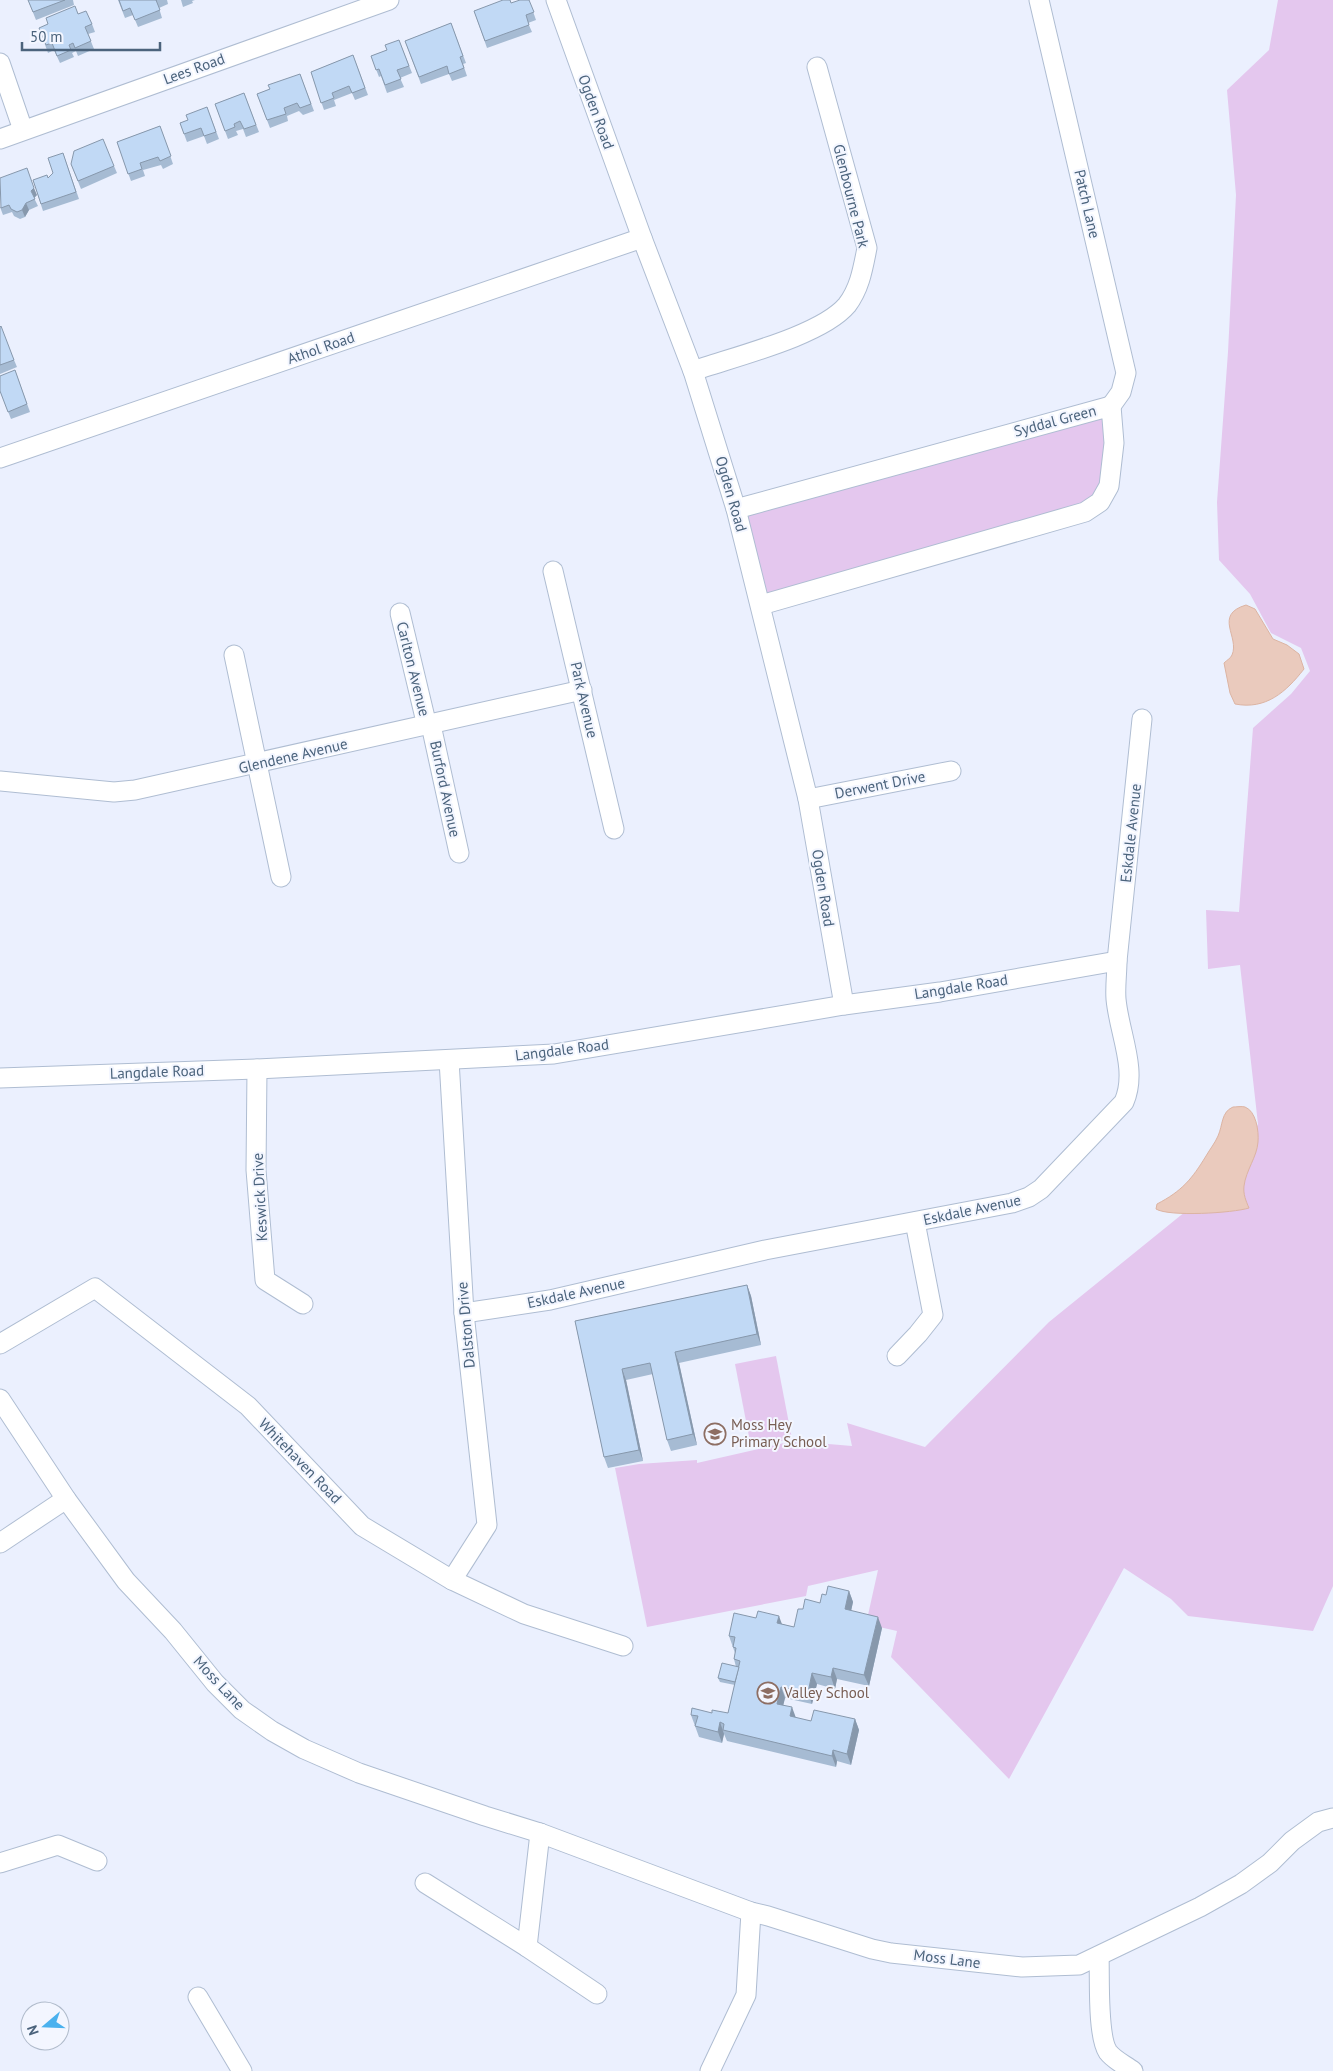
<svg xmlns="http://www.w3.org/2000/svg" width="1333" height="2071" viewBox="0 0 1333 2071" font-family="'PT Sans',sans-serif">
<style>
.green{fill:#e4c7ee}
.water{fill:#eacabd;stroke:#dcb4a3}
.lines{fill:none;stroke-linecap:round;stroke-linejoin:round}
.minor-casing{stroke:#afbdd2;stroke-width:21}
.minor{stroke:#fff;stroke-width:19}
.wall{fill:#a6bbd3}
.shaded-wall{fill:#8798ac}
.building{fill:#c1d9f5;stroke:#8798ac}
.labels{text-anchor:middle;stroke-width:4;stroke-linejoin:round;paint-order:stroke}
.street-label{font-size:15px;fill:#4b637c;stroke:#f3f6ff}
.education-label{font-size:15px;fill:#785e54;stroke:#f3f6ff;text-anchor:start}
</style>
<rect width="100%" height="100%" fill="#ebf0fe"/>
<g class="green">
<path d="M1278,0H1333V1586L1313,1631L1188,1616L1171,1599L1124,1568L1009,1779L891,1657L897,1631L866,1624L878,1570L808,1586L806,1596L647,1627L615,1468L639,1464L697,1460V1463L793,1441L852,1446L847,1423L925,1447L1049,1322L1238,1169L1258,1124L1240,965L1208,969L1206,910L1239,912L1253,728L1291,694L1310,671L1301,648L1271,633L1250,594L1219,560L1217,502L1228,352L1236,195L1227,90L1269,50Z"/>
<path d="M1111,406L1100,502L761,605L736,509Z"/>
<path d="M776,1356L792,1439L751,1447L735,1364Z"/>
</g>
<g class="water">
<path d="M1246,605L1255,609L1273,639L1287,645L1299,654L1304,669C1286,692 1266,710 1235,704L1230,693L1224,663C1227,660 1231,658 1232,655C1240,637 1213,615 1246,605Z"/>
<path d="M1233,1107C1236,1107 1242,1106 1245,1107C1256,1111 1259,1131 1258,1142C1257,1157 1246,1170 1244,1186C1243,1194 1246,1201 1249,1208C1233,1213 1169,1217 1156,1209L1157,1204C1182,1191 1192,1179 1206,1156C1210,1149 1215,1143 1218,1136C1223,1125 1221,1112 1233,1107Z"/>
</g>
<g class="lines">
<g class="minor-casing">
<g id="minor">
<path d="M556,0L642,238L693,371L736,509L808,799L844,1005"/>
<path d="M1039,0L1126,373L1121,392L1111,406"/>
<path d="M0,63L23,130"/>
<path d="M0,139L389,0"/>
<path d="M693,371C733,357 821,336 847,305C860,288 863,268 867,248L817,67"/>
<path d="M0,458L642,238"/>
<path d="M736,509L1111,406L1114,443L1109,486L1100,502L1085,512L761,605"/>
<path d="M553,571L614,829"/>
<path d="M400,613L427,726"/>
<path d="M234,655L281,877"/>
<path d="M431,725L459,853"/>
<path d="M0,781L114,792L135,790L582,690"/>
<path d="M808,799L951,771"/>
<path d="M449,1060L464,1313L487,1525L452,1580"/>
<path d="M257,1069L256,1170L265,1280L303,1304"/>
<path d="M0,1078L257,1069L554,1054L844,1005L940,992L1117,961"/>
<path d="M464,1313L550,1300L765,1250L1012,1203L1029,1197L1041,1189L1124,1102C1138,1070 1119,1033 1116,999C1115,987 1117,973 1117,961L1142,719"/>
<path d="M0,1344L95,1288L248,1406L362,1526L452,1580L524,1614L623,1646"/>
<path d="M897,1356L918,1334L933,1315L915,1222"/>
<path d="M0,1399L66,1499L126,1581L173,1631L215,1683L242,1710L272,1731L304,1749L359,1773L485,1816L540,1833L751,1912L768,1916L872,1949L891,1953L1022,1967L1079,1965L1200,1907L1241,1884L1270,1863L1292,1841L1318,1822L1333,1818"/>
<path d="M0,1543L66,1499"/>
<path d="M0,1863L58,1845L97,1861"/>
<path d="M425,1883L527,1947L540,1833"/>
<path d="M527,1947L597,1994"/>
<path d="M1099,1956C1100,1977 1097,2036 1108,2052C1114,2060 1125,2065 1133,2071"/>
<path d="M198,1997L242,2071"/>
<path d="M710,2071L746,1995L751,1912"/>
</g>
</g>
<use href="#minor" class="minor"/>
</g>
<g class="wall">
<path d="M28,0H73L74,5L36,20Z"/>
<path d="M118,0H167L168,4L159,8L162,18L138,27L133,15L125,18Z"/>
<path d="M181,0H195L192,1L193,3L183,7Z"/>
<path d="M529,0L536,20L528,23L532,32L487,48L474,11Z"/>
<path d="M78,14L92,24L95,32L88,34L94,49L78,56L76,51L72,53L74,57L60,63L54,50L48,53L39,28Z"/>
<path d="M451,23L466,63L463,64L467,76L452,81L449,74L421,84L405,41Z"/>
<path d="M399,40L412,73L400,78L404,87L387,93L381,76L379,77L371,56L387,50Z"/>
<path d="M353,55L368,95L355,100L352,93L334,100L336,106L324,110L311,72Z"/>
<path d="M300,74L314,111L303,115L299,111L287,116L288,121L270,128L257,94L270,89Z"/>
<path d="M244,93L259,132L246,137L243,129L236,131L238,135L228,139L215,104Z"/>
<path d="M207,107L219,139L207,144L204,136L187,142L180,123L188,120Z"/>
<path d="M160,126L173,164L163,169L161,165L143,170L145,176L131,181L117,142Z"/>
<path d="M63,153L79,199L43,211L33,180L48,178L53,173Z"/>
<path d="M71,164L114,166L117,173L81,189Z"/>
<path d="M37,195L34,198L38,206L29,210L25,217L20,219L14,216L12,212L3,215L0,207Z"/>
<path d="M0,327L17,367L0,374Z"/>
<path d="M15,370L30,412L11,419L0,391Z"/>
<path d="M747,1285L751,1296L761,1345L679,1363L697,1445L671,1451L667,1440L653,1374L626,1380L643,1461L608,1468L604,1457L575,1321Z"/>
<path d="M849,1591L853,1602L851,1611L882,1628L869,1686L837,1679L835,1689L817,1684L812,1704L785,1698L783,1705L796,1718L811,1721L855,1719L859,1730L851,1765L837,1761L836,1767L727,1741L724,1734L722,1743L699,1737L691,1715L712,1713H728L735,1685L720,1682L718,1678L736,1667L734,1659L735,1653L729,1636L782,1624L794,1627L803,1609L820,1603L826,1595Z"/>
</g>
<g class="shaded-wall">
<path d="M34,188L37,195L34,198L31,191Z"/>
<path d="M26,203L29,210L25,217L22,210Z"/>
<path d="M747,1285L751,1296L761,1345L757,1334Z"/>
<path d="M675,1352L679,1363L697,1445L693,1434Z"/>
<path d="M622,1369L626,1380L643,1461L639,1450Z"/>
<path d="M849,1591L853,1602L849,1620L845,1609Z"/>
<path d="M779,1616L783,1627L777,1623Z"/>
<path d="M878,1617L882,1628L869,1686L864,1675Z"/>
<path d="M833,1668L837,1679L835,1689L831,1677Z"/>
<path d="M812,1673L817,1684L812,1704L808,1693Z"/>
<path d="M781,1687L785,1698L781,1715L777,1704Z"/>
<path d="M792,1707L796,1718L790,1716Z"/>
<path d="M855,1719L859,1730L851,1765L847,1754Z"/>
<path d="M720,1722L724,1734L722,1743L718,1732Z"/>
<path d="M833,1750L837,1761L836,1767L832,1756Z"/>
</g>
<g class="building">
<path d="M28,0H65L33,12Z"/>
<path d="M119,0H157H156L160,10L135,20L130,8L123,11Z"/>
<path d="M503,0H510L511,3L520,0H529L534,12L526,15L529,25L485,41L474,11Z"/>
<path d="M75,6L78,14L86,11L92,24L85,27L91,41L75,48L73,43L69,45L71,50L57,56L52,43L46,45L39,28L48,24L46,18Z"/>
<path d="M451,23L463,56L460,57L464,68L449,74L447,66L419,77L405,41Z"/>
<path d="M399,40L409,66L397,70L401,79L385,85L379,69L376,70L371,56L387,50L385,45Z"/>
<path d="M353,55L365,88L352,93L349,86L332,93L334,98L321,103L311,72Z"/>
<path d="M300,74L311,104L300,108L297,103L284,108L286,114L267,120L257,94L270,89L268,85Z"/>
<path d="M244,93L256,125L244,129L240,121L234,124L235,127L225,131L215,104Z"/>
<path d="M207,107L216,132L204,136L201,128L184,134L180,123L188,120L186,115Z"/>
<path d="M160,126L171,156L160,161L158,157L140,163L142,169L128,174L117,142Z"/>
<path d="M103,139L114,166L78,181L71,164L74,151Z"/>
<path d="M63,153L76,192L41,204L33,180L47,175L48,178L53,173L48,158Z"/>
<path d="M27,168L34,188L31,191L35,199L26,203L22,210L17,212L11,209L9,205L1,208L0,178Z"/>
<path d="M1,326L14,360L0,365V327Z"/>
<path d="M15,370L27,404L8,412L0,391V376Z"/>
<path d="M747,1285L757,1334L675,1352L693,1434L667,1440L650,1363L622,1369L639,1450L604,1457L575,1321Z"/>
<path d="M828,1586L849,1591L845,1609L878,1617L864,1675L833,1668L831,1677L812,1673L808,1693L781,1687L777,1704L792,1707L790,1716L811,1721L814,1710L855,1719L847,1754L833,1750L832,1756L723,1730L724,1724L720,1722L718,1732L695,1726L698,1716L691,1715L692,1708L712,1713V1710L728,1713L740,1661L734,1659L736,1648L733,1647L735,1637L729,1636L734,1613L756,1618L758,1611L779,1616L777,1623L794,1627L798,1609H803L805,1599L820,1603L822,1594L826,1595Z"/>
<path d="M722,1663L739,1667L735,1682L718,1678Z"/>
</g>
<defs>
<g id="school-ring" transform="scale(1.125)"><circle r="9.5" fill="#f3f6ff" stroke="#8d6e63" stroke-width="1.5"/><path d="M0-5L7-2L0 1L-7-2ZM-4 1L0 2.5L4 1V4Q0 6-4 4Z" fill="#8d6e63"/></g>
</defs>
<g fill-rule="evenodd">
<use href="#school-ring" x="715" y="1434"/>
<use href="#school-ring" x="768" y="1693"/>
</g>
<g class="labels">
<g class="street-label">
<text transform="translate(194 69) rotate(-20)" y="5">Lees Road</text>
<text transform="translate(596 112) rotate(70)" y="5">Ogden Road</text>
<text transform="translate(851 196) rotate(76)" y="5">Glenbourne Park</text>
<text transform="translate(1087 204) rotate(77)" y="5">Patch Lane</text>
<text transform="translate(321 348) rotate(-19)" y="5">Athol Road</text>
<text transform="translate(1055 421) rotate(-15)" y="5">Syddal Green</text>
<text transform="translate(731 494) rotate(74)" y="5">Ogden Road</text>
<text transform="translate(413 669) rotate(76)" y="5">Carlton Avenue</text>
<text transform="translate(584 700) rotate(77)" y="5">Park Avenue</text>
<text transform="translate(293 756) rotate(-13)" y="5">Glendene Avenue</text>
<text transform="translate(880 785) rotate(-11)" y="5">Derwent Drive</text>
<text transform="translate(445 789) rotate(78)" y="5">Burford Avenue</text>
<text transform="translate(1131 833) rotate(-84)" y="5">Eskdale Avenue</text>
<text transform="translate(823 888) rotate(81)" y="5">Ogden Road</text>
<text transform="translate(961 987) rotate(-9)" y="5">Langdale Road</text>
<text transform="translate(562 1050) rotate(-7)" y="5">Langdale Road</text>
<text transform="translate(157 1072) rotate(-2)" y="5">Langdale Road</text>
<text transform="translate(260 1197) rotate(-93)" y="5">Keswick Drive</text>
<text transform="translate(972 1210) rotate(-12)" y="5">Eskdale Avenue</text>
<text transform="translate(576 1293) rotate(-12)" y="5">Eskdale Avenue</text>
<text transform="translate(466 1325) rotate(-95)" y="5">Dalston Drive</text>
<text transform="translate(300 1461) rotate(46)" y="5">Whitehaven Road</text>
<text transform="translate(219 1683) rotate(47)" y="5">Moss Lane</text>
<text transform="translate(947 1959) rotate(7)" y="5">Moss Lane</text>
</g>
<g class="education-label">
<text x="731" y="1430">Moss Hey<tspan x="731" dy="17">Primary School</tspan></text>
<text x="784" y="1698">Valley School</text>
</g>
</g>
<g transform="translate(45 2026) rotate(251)"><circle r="24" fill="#f3f6ff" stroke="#b0bbcb"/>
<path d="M0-4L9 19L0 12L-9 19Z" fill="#4ab1ee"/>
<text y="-8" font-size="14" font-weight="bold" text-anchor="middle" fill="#4b637c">N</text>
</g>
<path d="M22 42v8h138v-8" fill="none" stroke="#4b637c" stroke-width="2.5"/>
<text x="30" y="42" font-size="15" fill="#4b637c" stroke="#f3f6ff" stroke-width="4" paint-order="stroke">50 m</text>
</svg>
